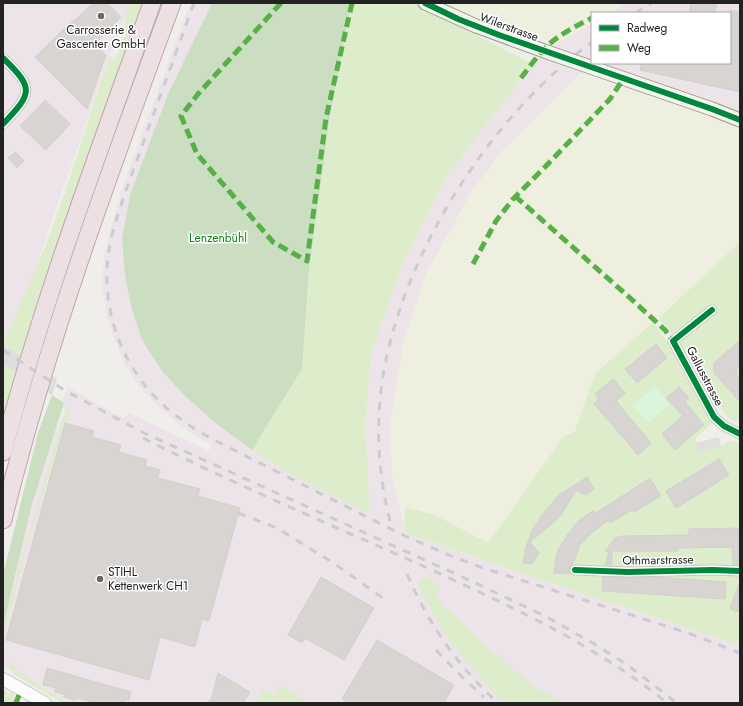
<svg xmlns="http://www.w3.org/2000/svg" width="743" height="706" viewBox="0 0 743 706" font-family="Jost,sans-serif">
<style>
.industrial{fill:#ede4e9}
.farmland{fill:#efefdf}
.grass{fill:#ddeccb}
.forest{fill:#cbdec1}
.park{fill:#daf5da}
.parking{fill:#e0dfde}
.pier{fill:#dedddd}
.building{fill:#d7d4d2;stroke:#d3d0cc}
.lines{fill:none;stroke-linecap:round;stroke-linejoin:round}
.minor-casing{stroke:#c9c8c7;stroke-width:11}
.tertiary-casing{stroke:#c9c8c7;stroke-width:14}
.secondary-casing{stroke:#999a82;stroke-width:15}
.motorway-casing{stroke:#c5a2ac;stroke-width:19}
.minor{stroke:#fdfcfc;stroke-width:9}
.tertiary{stroke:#fdfcfc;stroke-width:12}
.secondary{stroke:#f4f4ed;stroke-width:13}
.motorway{stroke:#ece0e2;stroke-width:17}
.rail{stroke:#ccc;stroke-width:3;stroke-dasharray:8 8;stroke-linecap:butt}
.secondary-bridge-casing{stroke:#999a82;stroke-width:15;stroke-linecap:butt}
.secondary-bridge{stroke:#f4f4ed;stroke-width:13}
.quiet{stroke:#55b145;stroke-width:5;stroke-dasharray:10 5;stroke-linecap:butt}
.cycleway-casing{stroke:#fff;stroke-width:8}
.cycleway{stroke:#00873e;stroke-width:6}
.poi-dot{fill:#6a6968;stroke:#fff;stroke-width:1.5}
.labels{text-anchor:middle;stroke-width:3;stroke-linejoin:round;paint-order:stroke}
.street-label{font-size:12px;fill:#222;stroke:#fff}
.poi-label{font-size:12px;fill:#222;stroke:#fff}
.park-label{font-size:12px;fill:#0c8416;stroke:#fff}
</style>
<rect width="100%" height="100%" fill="#f0eeeb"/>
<g class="industrial">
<path d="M3,3H130L93,102L15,327L17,353L11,370L3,364Z"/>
<path d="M190,3H212L168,94L142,340L162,371L185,396L218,425L295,477L370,513L365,427L371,353L402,266L447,175L533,64L557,43L592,23V63H595L579,75L502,151L472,191L425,276L403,344L391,418L392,476L405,530L431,542L529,576L740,645V703H68L3,666V614L47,447L65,412L61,402L68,387L123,418L129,413L209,451L211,445L184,428L161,409L140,388L125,365L115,341L107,318L102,287L104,254L121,191Z"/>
<path d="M627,3H740V120L634,82L603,63H730V13H610Z"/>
</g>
<g class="farmland">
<path d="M444,3H627L610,13H592V23L557,43L470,17Z"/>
<path d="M579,75L623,89L634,82L740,120V246L595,374L575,431L563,437L487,543L435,515L399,505L392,476L391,418L403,344L425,276L472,191L502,151Z"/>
</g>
<g class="grass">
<path d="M129,3H144L84,165L21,357L3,343C18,310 33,276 47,242C71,181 87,118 110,57L115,60L126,34L125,17Z"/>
<path d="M352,3H413L533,64L447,175L402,266L371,353L365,427L370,514L295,477L252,450L302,369L313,219L350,7Z"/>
<path d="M740,242V424L728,418L714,398L696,365L659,318Z"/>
<path d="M653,322L670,345L682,370L713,422L696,438L698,451L721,446L730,441L740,442V645L529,576L404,532L405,507L435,515L488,543L563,437L575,431L595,374Z"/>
<path d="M3,364L16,372L3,417Z"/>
<path d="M67,405L70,408L25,553L3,639V625L8,605Z"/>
<path d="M427,577L440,587L436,594L444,606L485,645L535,687L562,702L560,703H505L498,698L449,641L432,612L418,585L420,580Z"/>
<path d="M3,656L28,678L68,703H63L13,674L12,669Z"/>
<path d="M280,685L305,700L303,703H255L263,689L275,695Z"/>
<path d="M3,689L7,692L6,696L8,697L10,692L15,696L14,703H9L3,701Z"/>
</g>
<g class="forest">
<path d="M212,3H351L329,123L309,270L302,369L252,450L218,425L185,396L162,371L142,340L131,306L125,275L122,239L130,195L168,94Z"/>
<path d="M52,395L64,403L32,504L3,626V575L38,433Z"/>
</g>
<path class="park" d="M655,386L670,404L648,423L632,405Z"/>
<path class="parking" d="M719,437L721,446L698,452L696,443Z"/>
<path class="pier" d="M3,345L57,379L52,395L3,364Z"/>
<g class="building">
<path d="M93,3H107L121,17L95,44L106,55L87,109L35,57L72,21L73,22Z"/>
<path d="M691,3H717L715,13H689Z"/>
<path d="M730,10L740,12V92L640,70L641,63H730Z"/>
<path d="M45,100L70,124L46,150L20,126Z"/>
<path d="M15,152L24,161L17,168L8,158Z"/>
<path d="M740,340V366L738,367L736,374L740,378V402L714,373V363Z"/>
<path d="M656,344L667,358L637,383L625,369Z"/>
<path d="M613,379L625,393L616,401L651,443L638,455L594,404L599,399L595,394Z"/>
<path d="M679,387L689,398L685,402L704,425L675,450L662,434L683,416L666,398Z"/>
<path d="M65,423L94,431L92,437L121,445L119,452L147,460L145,466L160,470L158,478L200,489L198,496L240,508L209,621L202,619L195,647L160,637L149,680L6,640Z"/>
<path d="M719,459L729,475L676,508L666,491Z"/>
<path d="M587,477L594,489L586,495L576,490L560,517L530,542L539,553L532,564L523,563L526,547L532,531L542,515L558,496Z"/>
<path d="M650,478L661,496L634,512L632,510L610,523L609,520L594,531L580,545L572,565L570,567L569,570L570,574L554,573L556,558L558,550L568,534L578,521L594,510L596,513Z"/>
<path d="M740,528V565H733L732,547L678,548V551H612V565H605L609,551H605L615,538L622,536L689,535V529Z"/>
<path d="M321,577L374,608L344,660L305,638L302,643L288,635Z"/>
<path d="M603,577H654L726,582L725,599L602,591Z"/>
<path d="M739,584H740V612L730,609Z"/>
<path d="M377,640L454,685L444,703H348L342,699Z"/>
<path d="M47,668L131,692L129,700H126L123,703H98L76,698L75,700L64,697V694L55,692L56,688L43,685Z"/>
<path d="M218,673L250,692L243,703H208L212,697Z"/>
</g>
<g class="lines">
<g class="minor-casing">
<g id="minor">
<path d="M3,58C34,88 33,93 3,124"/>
<path d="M712,310L673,341L714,417L724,426L740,434"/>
<path d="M575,570L628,572L713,570L740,571"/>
</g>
</g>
<g class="tertiary-casing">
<path id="tertiary" d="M3,679L45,703"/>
</g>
<g class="secondary-casing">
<g id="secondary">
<path d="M425,3L476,26L547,52"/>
<path d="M596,69L712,109L740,120"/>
</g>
</g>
<g class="motorway-casing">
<g id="motorway">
<path d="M3,452C43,299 99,151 152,3"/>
<path d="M3,520C46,344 109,173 172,3"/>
</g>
</g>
<use href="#minor" class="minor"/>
<use href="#tertiary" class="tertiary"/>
<use href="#secondary" class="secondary"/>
<use href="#motorway" class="motorway"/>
<g class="rail">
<path d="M194,3L125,193C118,215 110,236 108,258C102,310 121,363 158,400C174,416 193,428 212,439L403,535L451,556L483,568L688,633L740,653"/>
<path d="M635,13L652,3"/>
<path d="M3,350L64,390L142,432L469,580L545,616L596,645L626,664L677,703"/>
<path d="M143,438C234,484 329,524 423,566C508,605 593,643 667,703"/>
<path d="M238,513L277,528L335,564L387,601"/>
<path d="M390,521C379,478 376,434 381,390C397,261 488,118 592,42"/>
<path d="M407,574C428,623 458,667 498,703"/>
<path d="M436,650L461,676L484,697"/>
</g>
<g class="secondary-bridge-casing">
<path id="secondary-bridge" d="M547,52L596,69"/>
</g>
<use href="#secondary-bridge" class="secondary-bridge"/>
<g class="quiet">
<path d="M281,3L198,94L181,116L197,154L273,242L307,261L326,118L352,3"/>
<path d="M521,78C528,69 535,59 542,51C556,36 574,27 592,18"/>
<path d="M515,196L629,297L665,330L673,341"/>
<path d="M473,264L496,221L513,199L545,167L610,99L624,78"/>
<path d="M16,703L19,695"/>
</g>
<g class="cycleway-casing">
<g id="cycleway">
<path d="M425,3L458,19L499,35L712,109L740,120"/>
<path d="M3,58C34,88 33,93 3,124"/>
<path d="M712,310L673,341L714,417L724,426L740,434"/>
<path d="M575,570L628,572L713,570L740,571"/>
</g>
</g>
<use href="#cycleway" class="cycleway"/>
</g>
<g class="poi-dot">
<circle cx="101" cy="16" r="4"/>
<circle cx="100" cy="579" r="4"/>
</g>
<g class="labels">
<g class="street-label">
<text transform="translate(509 27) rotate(20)" y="4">Wilerstrasse</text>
<text transform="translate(705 376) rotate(62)" y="4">Gallusstrasse</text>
<text transform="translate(658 560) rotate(-1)" y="4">Othmarstrasse</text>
</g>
<g class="poi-label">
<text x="101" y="34">Carrosserie &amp;<tspan x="101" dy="14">Gascenter GmbH</tspan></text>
<text x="108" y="576" text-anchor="start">STIHL<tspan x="108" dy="14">Kettenwerk CH1</tspan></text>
</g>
<g class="park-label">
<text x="218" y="242">Lenzenbühl</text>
</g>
</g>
<rect width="743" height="706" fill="none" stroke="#222222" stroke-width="8"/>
<rect x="591" y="12" width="140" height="52" fill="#ffffff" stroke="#a7a7a7"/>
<rect x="599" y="25" width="20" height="6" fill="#00873e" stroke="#a7a7a7"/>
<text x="627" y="32" font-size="12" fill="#222222">Radweg</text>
<rect x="599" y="45" width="20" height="6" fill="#55b145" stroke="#a7a7a7"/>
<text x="627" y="52" font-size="12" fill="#222222">Weg</text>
</svg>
